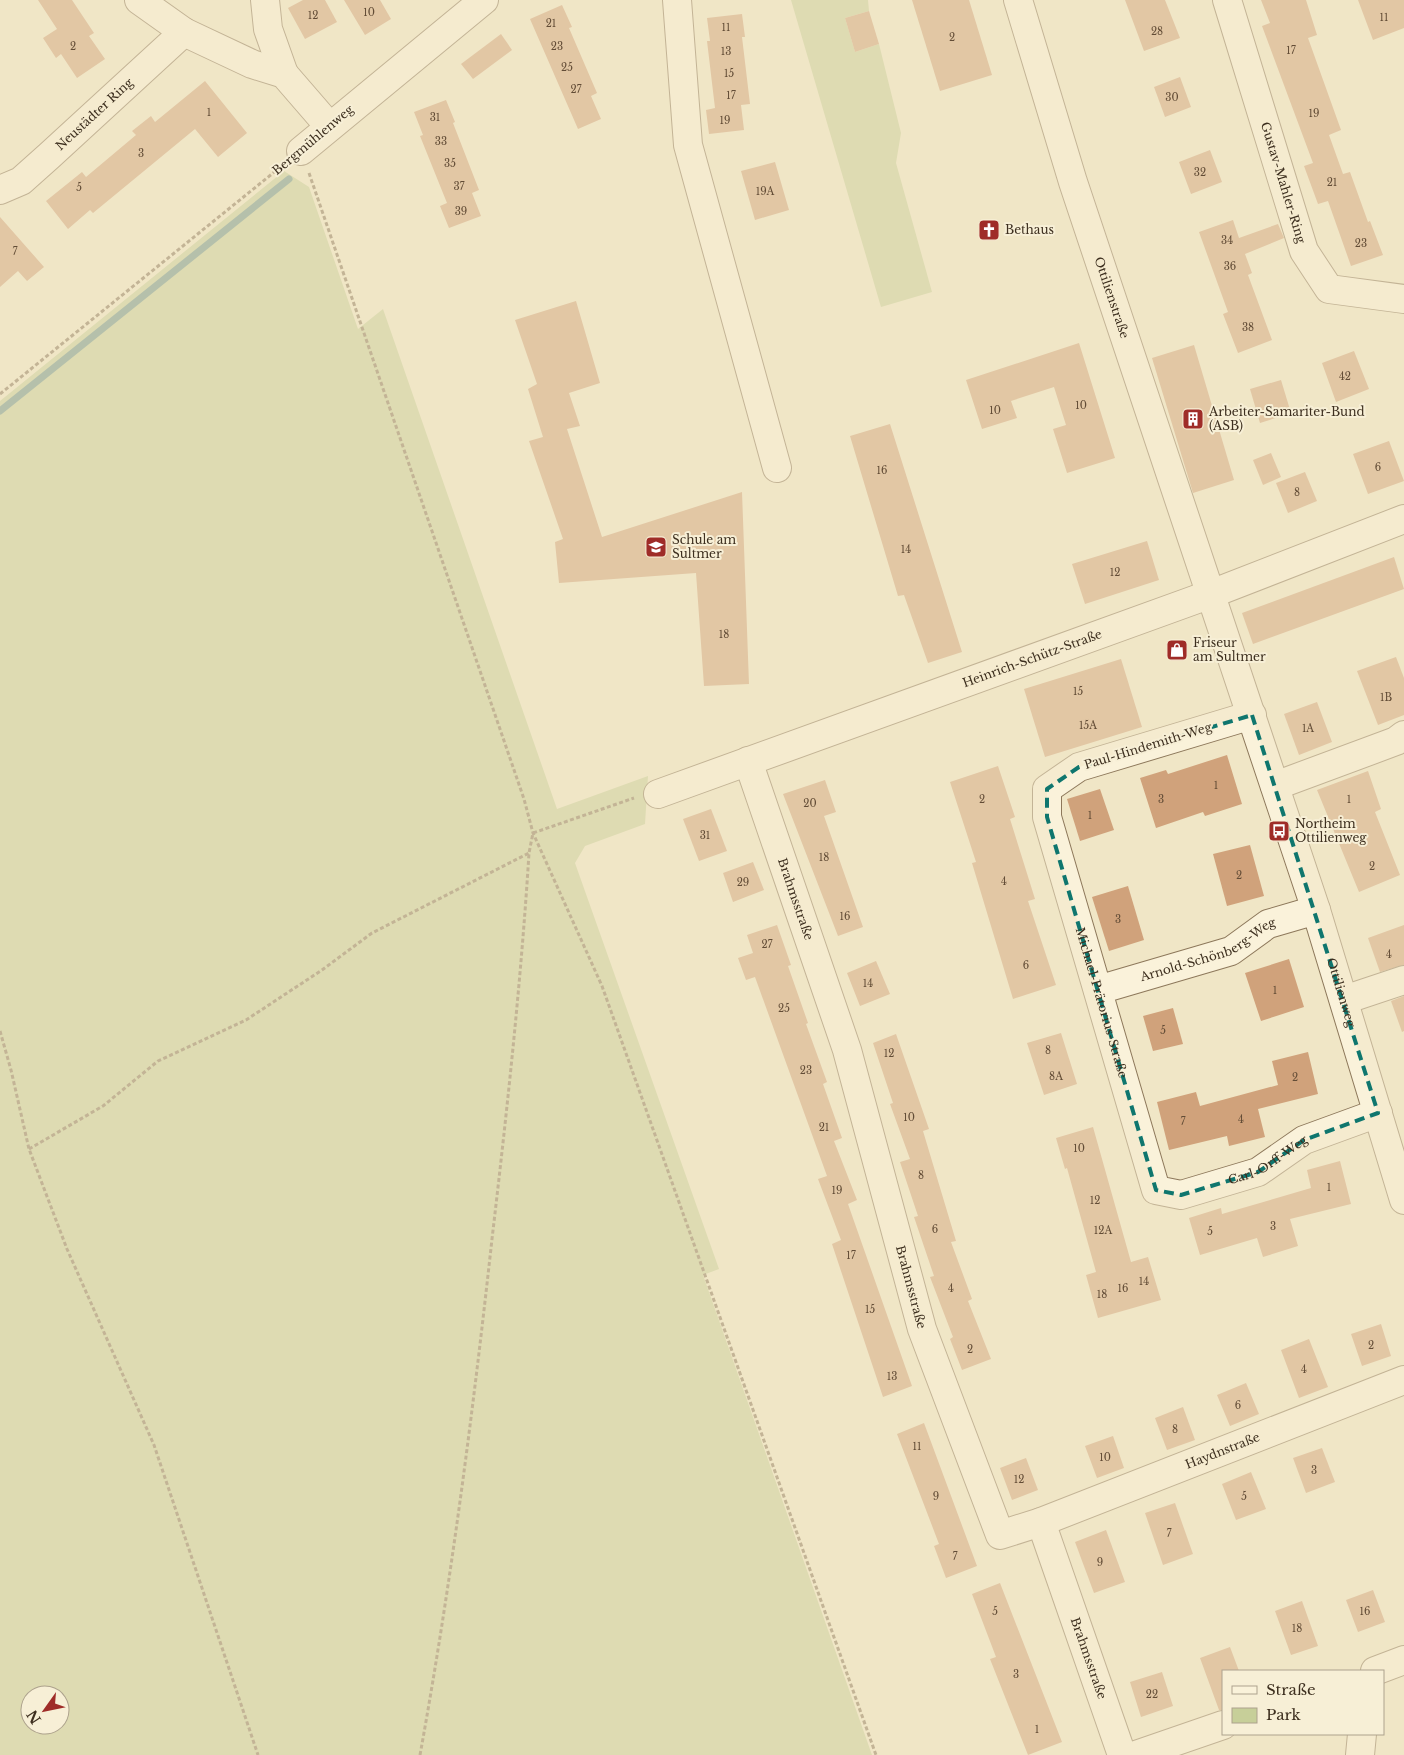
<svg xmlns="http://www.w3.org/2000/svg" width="1404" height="1755" viewBox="0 0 1404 1755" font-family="'Libre Baskerville',serif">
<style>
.green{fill:#c7cf99;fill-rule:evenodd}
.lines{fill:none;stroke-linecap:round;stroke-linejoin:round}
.stream{stroke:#6e938b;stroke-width:7}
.building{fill:#d0a27b}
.minor-casing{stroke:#8d785b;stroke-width:30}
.path{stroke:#8d785b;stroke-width:3;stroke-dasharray:4 2.5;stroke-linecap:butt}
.minor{stroke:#faf2da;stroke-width:28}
.marked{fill:none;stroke:#0f766e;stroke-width:4;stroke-dasharray:10 6;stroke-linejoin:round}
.labels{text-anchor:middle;stroke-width:4;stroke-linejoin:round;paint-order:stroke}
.number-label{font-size:10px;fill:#624c36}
.street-label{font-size:12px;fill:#3d2f1f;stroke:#f7efd6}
.poi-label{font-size:12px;fill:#3d2f1f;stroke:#f7efd6;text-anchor:start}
</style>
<rect width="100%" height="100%" fill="#f0e6c6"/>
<g class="green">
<path d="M791,0H868L869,11L845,18L855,52L879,44L901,133L896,163L932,292L881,307Z"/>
<path d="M284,171L309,187L358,329L383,309L557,809L648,776L645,824L585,846L575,863L719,1269L703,1275L872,1755H0V401ZM30,1695H60V1725H30Z"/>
</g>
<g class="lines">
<path class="stream" d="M0,411L289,179"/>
</g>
<g class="building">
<path d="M38,0H72L94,33L89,36L105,59L77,78L61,54L56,58L43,38L57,29Z"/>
<path d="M303,0H325L337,22L305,39L288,8Z"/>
<path d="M344,0H380L391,19L365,35Z"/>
<path d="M912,0H969L992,75L940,91Z"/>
<path d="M1125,0H1165L1180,38L1144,51Z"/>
<path d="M1261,0H1306L1317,35L1308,38L1341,130L1329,135L1343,174L1350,172L1368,222L1370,221L1383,255L1351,266L1328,201L1318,204L1304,166L1313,163L1262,26L1270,23Z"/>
<path d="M1358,0H1404V28L1373,40Z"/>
<path d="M562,5L572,27L569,28L597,93L591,96L601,119L578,129L530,19Z"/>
<path d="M869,11L879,44L855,52L845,18Z"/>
<path d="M742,14L745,37H742L750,104L741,105L744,130L709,134L706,110L715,108L707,41H710L707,18Z"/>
<path d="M501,34L512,50L473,79L461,64Z"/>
<path d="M1180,77L1191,107L1165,117L1154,87Z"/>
<path d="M205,81L247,133L218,157L195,129L93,213L90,210L68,229L46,201L82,172L86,177L136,135L132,131L151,116L155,122Z"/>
<path d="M446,100L455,122L453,123L479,190L472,193L481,216L449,228L440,206L447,203L420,136L423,135L414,112Z"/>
<path d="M1210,150L1222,182L1191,194L1179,162Z"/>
<path d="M775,162L789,210L755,220L741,171Z"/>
<path d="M0,217L44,267L27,281L18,271L0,287Z"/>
<path d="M1233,220L1239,238L1278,224L1284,238L1245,254L1252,273L1248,275L1272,340L1238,353L1223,314L1228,312L1199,232Z"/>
<path d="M576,301L600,383L569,393L580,426L567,429L602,537L742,492L749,684L704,686L696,573L559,583L555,542L563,539L529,441L543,437L528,389L537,384L515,320Z"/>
<path d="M1079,343L1115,458L1067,473L1053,429L1066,425L1054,387L1011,401L1017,418L982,429L966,380Z"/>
<path d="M1194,345L1234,480L1193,493L1152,358Z"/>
<path d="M1354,351L1369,389L1336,402L1322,363Z"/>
<path d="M1281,380L1291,413L1260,423L1250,389Z"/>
<path d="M890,424L962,652L928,663L904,595L898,596L850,436Z"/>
<path d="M1389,441L1404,481L1368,494L1353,454Z"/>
<path d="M1271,453L1281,477L1263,485L1253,460Z"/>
<path d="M1305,472L1317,501L1288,513L1276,483Z"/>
<path d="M1147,541L1159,580L1085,604L1072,564Z"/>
<path d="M1394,557L1404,589L1253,644L1242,613Z"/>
<path d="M1396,657L1404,678V715L1378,725L1357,671Z"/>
<path d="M1121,659L1142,727L1045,757L1024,689Z"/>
<path d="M1317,702L1332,742L1299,755L1284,714Z"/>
<path d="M1227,755L1242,804L1205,816L1203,812L1156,828L1140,778L1166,770L1168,774Z"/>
<path d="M998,766L1015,817L1010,819L1035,899L1028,901L1056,985L1013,999L972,863L976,862L950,782Z"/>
<path d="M1368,771L1381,809L1375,812L1400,875L1359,892L1317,790Z"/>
<path d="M825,780L836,812L824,816L863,927L838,936L783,794Z"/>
<path d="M1100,789L1114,830L1080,841L1067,799Z"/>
<path d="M711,809L727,851L699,861L683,819Z"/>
<path d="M1250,845L1264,896L1227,906L1213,854Z"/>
<path d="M753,862L764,890L733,902L723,873Z"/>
<path d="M1128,886L1144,940L1109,951L1092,897Z"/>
<path d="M777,925L791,965L788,966L808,1023L806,1024L827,1082L823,1084L842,1138L834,1141L857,1200L848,1204L912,1386L883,1397L832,1244L841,1240L818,1179L827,1176L755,977L746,980L738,958L753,953L747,935Z"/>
<path d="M1404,925V965L1380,972L1368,938Z"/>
<path d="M1289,959L1304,1007L1261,1021L1245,973Z"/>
<path d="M876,961L890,994L860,1006L847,973Z"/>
<path d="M1404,996V1031L1402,1032L1391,1001Z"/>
<path d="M1173,1008L1183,1044L1153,1051L1143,1016Z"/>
<path d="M1061,1033L1077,1084L1044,1095L1027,1043Z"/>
<path d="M896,1034L929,1129L923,1131L956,1241L951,1242L972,1299L968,1301L991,1359L962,1370L950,1339L953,1337L930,1277L934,1276L914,1217L918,1216L900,1162L910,1159L890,1104L893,1103L873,1043Z"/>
<path d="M1308,1052L1318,1094L1258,1109L1265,1137L1229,1146L1227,1136L1169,1150L1157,1102L1196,1092L1200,1106L1278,1085L1272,1061Z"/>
<path d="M1093,1127L1131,1262L1148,1257L1161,1300L1098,1318L1086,1275L1096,1272L1067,1168L1065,1169L1056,1138Z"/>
<path d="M1340,1161L1351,1204L1290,1219L1298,1246L1263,1257L1257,1238L1200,1255L1189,1218L1221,1208L1222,1214L1311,1188L1307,1170Z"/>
<path d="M1381,1324L1391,1356L1362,1366L1351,1334Z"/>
<path d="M1309,1339L1328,1387L1299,1398L1281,1350Z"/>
<path d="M1246,1383L1259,1414L1230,1426L1217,1395Z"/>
<path d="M1183,1407L1195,1440L1167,1450L1155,1418Z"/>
<path d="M924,1423L977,1566L946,1578L934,1546L939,1544L897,1434Z"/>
<path d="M1113,1436L1124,1468L1097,1478L1085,1446Z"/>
<path d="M1322,1448L1335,1482L1306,1493L1293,1458Z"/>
<path d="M1026,1458L1038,1490L1012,1500L1000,1468Z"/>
<path d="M1251,1472L1266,1509L1236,1520L1222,1484Z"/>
<path d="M1175,1503L1193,1554L1163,1565L1145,1513Z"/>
<path d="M1106,1530L1125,1582L1094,1593L1075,1542Z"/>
<path d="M1000,1583L1062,1742L1028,1755L990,1659L996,1657L972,1594Z"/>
<path d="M1373,1590L1385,1622L1358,1632L1346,1600Z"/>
<path d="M1302,1601L1318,1646L1291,1655L1275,1611Z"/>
<path d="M1230,1647L1239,1671H1223V1710H1219L1200,1658Z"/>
<path d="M1162,1672L1173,1706L1141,1717L1130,1682Z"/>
</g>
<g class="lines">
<g class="minor-casing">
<g id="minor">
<path d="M139,0L184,32L252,64L284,74L329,126"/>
<path d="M265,0L268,29L284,74"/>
<path d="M677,0L688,145L777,468"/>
<path id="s1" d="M1018,0L1073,182L1316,910L1404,1200"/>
<path id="s2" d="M1227,0L1304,251L1329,289L1404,299"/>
<path d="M301,151L484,0"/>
<path id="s3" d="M0,190L21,181L49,156L184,32"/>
<path id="s4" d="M1252,715L1079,767L1047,789V817L1156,1190L1181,1195L1258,1172L1304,1140L1378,1113"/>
<path id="s5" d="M748,761L847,1050L922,1329L1000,1535L1041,1522L1122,1755"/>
<path d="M1275,786L1396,741L1404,735"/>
<path id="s6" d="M658,794L1211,594L1404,519"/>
<path id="s7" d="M1098,990L1231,951L1268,924L1316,910"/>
<path d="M1344,1000L1404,980"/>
<path id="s8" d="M1041,1522L1404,1380"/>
<path d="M1375,1671L1404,1660"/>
<path d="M1136,1755L1223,1725"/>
<path d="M1360,1755L1362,1734"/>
</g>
</g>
<g class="path">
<path d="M309,173L524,799L533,833L602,986L876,1755"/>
<path d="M0,394L283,165"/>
<path d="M0,1031L11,1070L29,1149L67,1249L154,1445L258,1755"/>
<path d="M29,1149L103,1106L158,1061L246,1020L322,970L372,933L529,853"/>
<path d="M420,1755C451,1584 473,1412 492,1239C507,1111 521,982 529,853L533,833L634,798"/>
</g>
<use href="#minor" class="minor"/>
</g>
<path d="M0 0H1404V1755H0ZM1252,715L1378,1113L1304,1140L1258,1172L1181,1195L1156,1190L1047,817V789L1079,767Z" fill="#f0e6c6" fill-opacity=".55" fill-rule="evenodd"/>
<path class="marked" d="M1252,715L1378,1113L1304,1140L1258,1172L1181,1195L1156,1190L1047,817V789L1079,767Z"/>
<defs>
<g id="church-square" transform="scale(1.125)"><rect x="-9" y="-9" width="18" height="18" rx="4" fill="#9f2c28" stroke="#f7efd6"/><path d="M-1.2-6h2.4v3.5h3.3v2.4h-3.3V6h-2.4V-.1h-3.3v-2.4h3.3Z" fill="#fff"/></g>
<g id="building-square" transform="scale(1.125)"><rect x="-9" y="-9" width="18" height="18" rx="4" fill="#9f2c28" stroke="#f7efd6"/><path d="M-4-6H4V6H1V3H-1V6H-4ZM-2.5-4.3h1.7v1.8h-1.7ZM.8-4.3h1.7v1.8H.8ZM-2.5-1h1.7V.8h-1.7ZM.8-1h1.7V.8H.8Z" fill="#fff"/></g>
<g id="school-square" transform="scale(1.125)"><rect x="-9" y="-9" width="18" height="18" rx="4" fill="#9f2c28" stroke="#f7efd6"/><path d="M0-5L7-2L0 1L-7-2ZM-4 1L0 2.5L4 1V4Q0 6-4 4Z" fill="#fff"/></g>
<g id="shop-square" transform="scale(1.125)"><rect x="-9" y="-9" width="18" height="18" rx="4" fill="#9f2c28" stroke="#f7efd6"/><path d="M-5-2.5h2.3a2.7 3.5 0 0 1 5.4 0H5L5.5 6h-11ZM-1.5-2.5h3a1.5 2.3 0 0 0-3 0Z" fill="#fff"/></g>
<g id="bus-square" transform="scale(1.125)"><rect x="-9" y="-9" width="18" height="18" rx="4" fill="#9f2c28" stroke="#f7efd6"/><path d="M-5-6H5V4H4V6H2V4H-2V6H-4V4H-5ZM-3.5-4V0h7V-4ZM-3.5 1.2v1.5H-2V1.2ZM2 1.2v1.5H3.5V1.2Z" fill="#fff"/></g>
</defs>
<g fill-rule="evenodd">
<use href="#church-square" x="989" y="230"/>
<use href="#building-square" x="1193" y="419"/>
<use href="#school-square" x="656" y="547"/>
<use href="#shop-square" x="1177" y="650"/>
<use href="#bus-square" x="1279" y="831"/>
</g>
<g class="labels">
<g class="number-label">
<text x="369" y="16">10</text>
<text x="313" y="19">12</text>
<text x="1384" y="21">11</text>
<text x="551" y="27">21</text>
<text x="726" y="31">11</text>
<text x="1157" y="35">28</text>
<text x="952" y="41">2</text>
<text x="73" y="50">2</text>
<text x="557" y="50">23</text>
<text x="1291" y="54">17</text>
<text x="726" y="55">13</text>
<text x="567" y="71">25</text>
<text x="729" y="77">15</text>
<text x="576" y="93">27</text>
<text x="731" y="99">17</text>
<text x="1172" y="101">30</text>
<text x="209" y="116">1</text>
<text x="1314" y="117">19</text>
<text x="435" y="121">31</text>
<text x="725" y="124">19</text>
<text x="441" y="145">33</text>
<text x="141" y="157">3</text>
<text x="450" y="167">35</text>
<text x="1200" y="176">32</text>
<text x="1332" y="186">21</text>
<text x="459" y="190">37</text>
<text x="79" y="191">5</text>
<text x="765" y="195">19A</text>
<text x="461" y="215">39</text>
<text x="1227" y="244">34</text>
<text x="1361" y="247">23</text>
<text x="15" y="255">7</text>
<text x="1230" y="270">36</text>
<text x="1248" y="331">38</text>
<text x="1345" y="380">42</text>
<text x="1081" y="409">10</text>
<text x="995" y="414">10</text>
<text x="1378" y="471">6</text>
<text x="882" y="474">16</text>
<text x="1297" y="496">8</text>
<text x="906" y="553">14</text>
<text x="1115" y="576">12</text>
<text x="724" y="638">18</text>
<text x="1078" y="695">15</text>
<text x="1386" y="701">1B</text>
<text x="1088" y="729">15A</text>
<text x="1308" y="732">1A</text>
<text x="1216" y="789">1</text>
<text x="982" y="803">2</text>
<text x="1161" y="803">3</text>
<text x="1349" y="803">1</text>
<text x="810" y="807">20</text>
<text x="1090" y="819">1</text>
<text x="705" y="839">31</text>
<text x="824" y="861">18</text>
<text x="1372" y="870">2</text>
<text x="1239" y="879">2</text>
<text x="1004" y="885">4</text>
<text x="743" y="886">29</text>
<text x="845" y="920">16</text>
<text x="1118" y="923">3</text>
<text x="767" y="948">27</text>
<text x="1389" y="958">4</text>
<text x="1026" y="969">6</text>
<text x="868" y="987">14</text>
<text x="1275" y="994">1</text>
<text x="784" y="1012">25</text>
<text x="1163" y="1034">5</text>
<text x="1048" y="1054">8</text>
<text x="889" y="1057">12</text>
<text x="806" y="1074">23</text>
<text x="1056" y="1080">8A</text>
<text x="1295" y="1081">2</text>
<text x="909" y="1121">10</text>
<text x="1241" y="1123">4</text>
<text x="1183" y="1125">7</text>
<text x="824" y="1131">21</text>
<text x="1079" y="1152">10</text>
<text x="921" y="1179">8</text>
<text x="1329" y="1191">1</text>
<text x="837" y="1194">19</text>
<text x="1095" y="1204">12</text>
<text x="1273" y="1230">3</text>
<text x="935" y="1233">6</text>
<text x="1103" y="1234">12A</text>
<text x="1210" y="1235">5</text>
<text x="851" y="1259">17</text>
<text x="1144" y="1285">14</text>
<text x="951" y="1292">4</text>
<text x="1123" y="1292">16</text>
<text x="1102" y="1298">18</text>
<text x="870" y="1313">15</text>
<text x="1371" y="1349">2</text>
<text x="970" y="1353">2</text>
<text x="1304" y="1373">4</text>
<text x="892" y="1380">13</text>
<text x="1238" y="1409">6</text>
<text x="1175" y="1433">8</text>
<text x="917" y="1450">11</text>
<text x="1105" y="1461">10</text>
<text x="1314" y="1474">3</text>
<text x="1019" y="1483">12</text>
<text x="936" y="1500">9</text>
<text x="1244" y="1500">5</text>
<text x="1169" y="1537">7</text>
<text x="955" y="1560">7</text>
<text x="1100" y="1566">9</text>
<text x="995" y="1615">5</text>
<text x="1365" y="1615">16</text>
<text x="1297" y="1632">18</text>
<text x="1016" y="1678">3</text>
<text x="1152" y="1698">22</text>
<text x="1037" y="1733">1</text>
</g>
<g class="street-label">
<text dy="4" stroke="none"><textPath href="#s3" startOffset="122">Neustädter Ring</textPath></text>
<text transform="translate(313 140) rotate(-40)" y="4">Bergmühlenweg</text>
<text dy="4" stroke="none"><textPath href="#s2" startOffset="191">Gustav-Mahler-Ring</textPath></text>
<text dy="4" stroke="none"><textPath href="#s1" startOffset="312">Ottilienstraße</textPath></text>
<text dy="4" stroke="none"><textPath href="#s6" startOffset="398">Heinrich-Schütz-Straße</textPath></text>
<text transform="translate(1148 746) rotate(-17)" y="4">Paul-Hindemith-Weg</text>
<text dy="4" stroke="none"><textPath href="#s5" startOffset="146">Brahmsstraße</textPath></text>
<text dy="4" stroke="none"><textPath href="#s7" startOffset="118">Arnold-Schönberg-Weg</textPath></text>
<text dy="4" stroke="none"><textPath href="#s1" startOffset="1044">Ottilienweg</textPath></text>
<text dy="4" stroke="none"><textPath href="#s4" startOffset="441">Michael-Prätorius-Straße</textPath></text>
<text dy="4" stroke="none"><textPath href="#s4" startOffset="756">Carl-Orff-Weg</textPath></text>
<text dy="4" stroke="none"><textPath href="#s5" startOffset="551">Brahmsstraße</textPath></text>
<text dy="4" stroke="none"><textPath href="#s8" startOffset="195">Haydnstraße</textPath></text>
<text dy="4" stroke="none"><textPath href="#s5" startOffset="1002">Brahmsstraße</textPath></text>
</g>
<g class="poi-label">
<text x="1005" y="234">Bethaus</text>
<text x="1209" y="416">Arbeiter-Samariter-Bund<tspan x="1209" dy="14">(ASB)</tspan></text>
<text x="672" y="544">Schule am<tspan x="672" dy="14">Sultmer</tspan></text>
<text x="1193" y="647">Friseur<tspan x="1193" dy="14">am Sultmer</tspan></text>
<text x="1295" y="828">Northeim<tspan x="1295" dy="14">Ottilienweg</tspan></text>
</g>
</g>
<rect x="1222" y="1670" width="162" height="65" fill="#f7efd6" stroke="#ada28d"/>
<rect x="1232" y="1686" width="25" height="8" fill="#faf2da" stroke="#ada28d"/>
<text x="1266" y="1695" font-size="15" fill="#3d2f1f">Straße</text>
<rect x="1232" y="1708" width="25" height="15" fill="#c7cf99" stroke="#ada28d"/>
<text x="1266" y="1720" font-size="15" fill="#3d2f1f">Park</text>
<g transform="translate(45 1710) rotate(237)"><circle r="24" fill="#f7efd6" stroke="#ada28d"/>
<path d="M0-4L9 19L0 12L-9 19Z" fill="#9f2c28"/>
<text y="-8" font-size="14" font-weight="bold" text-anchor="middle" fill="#3d2f1f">N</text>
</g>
</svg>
